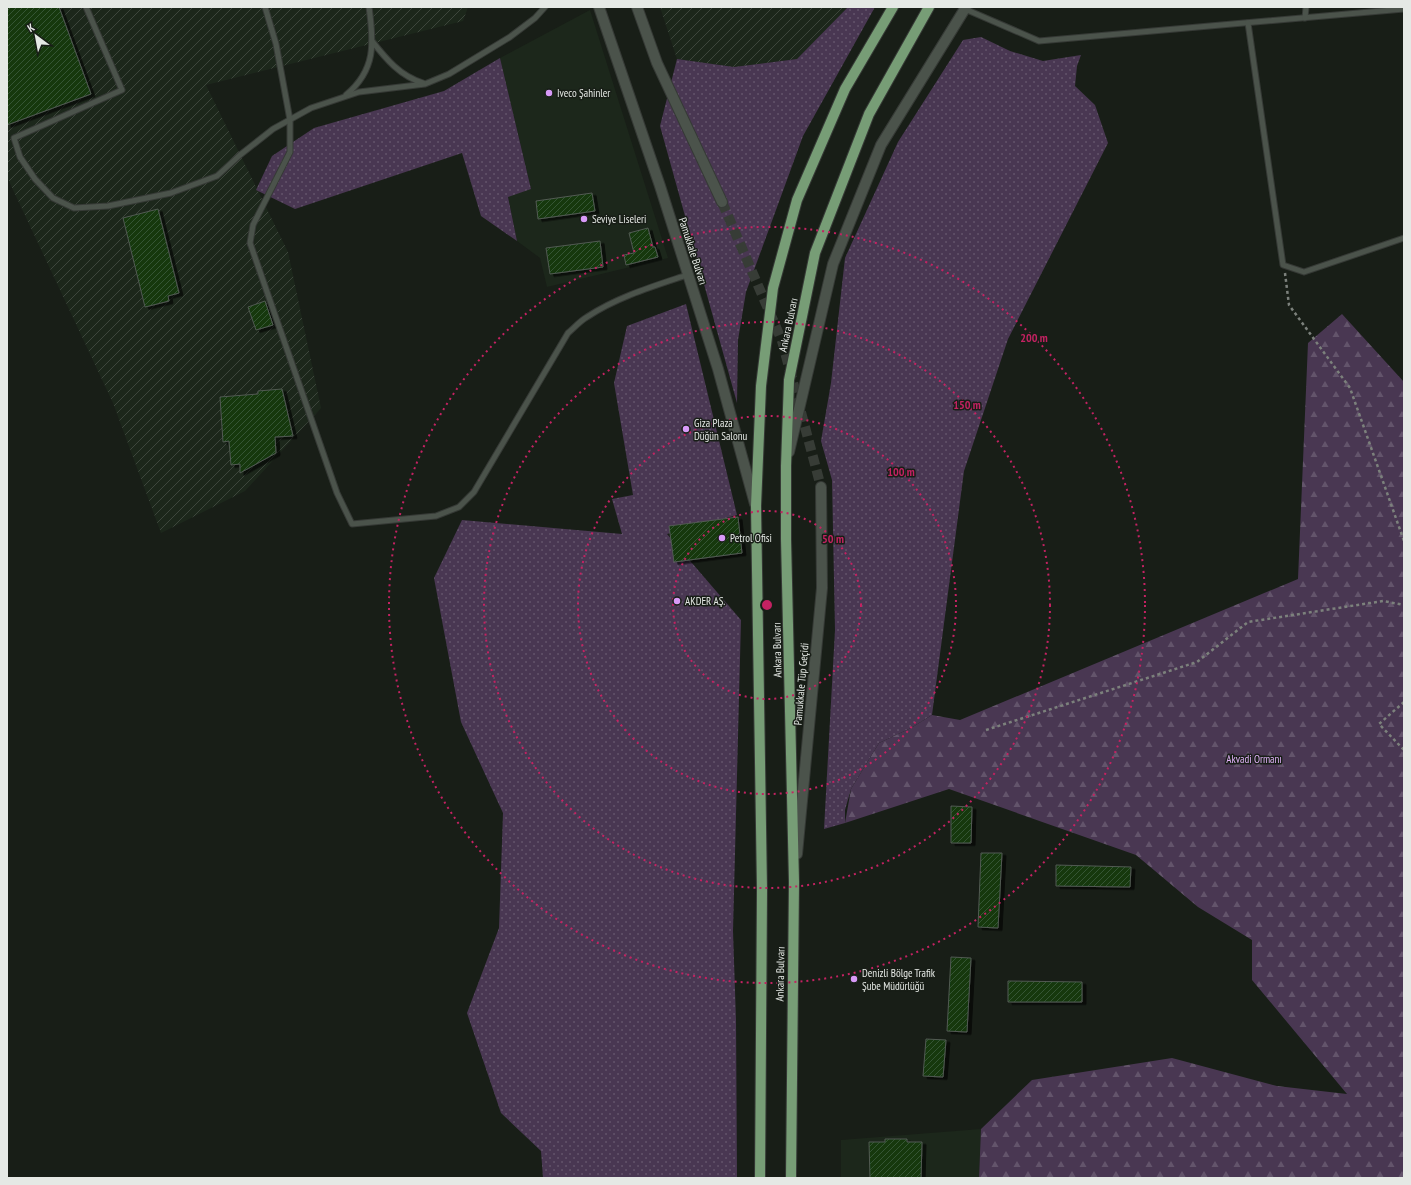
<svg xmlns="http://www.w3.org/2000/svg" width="1411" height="1185" viewBox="0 0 1411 1185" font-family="'PT Sans Narrow',sans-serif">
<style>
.built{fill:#1c271b}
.industrial{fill:url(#industrial-furrows)}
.grass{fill:url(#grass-dots)}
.forest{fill:url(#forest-firs)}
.building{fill:url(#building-hatch);stroke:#525a52;filter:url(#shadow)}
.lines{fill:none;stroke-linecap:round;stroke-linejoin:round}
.secondary-tunnel{stroke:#373c36;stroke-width:10;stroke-dasharray:10 5;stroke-linecap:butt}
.service-casing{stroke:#363a36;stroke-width:7}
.secondary-casing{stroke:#363a36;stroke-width:12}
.primary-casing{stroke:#363a36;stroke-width:12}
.path{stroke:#7c817c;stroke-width:2.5;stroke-dasharray:3 3;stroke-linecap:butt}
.service{stroke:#4b534b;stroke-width:5}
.secondary{stroke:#4b534b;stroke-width:10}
.primary{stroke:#779d76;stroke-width:10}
.ring{fill:none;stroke:#c42262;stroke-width:2;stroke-dasharray:2 4}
.poi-dot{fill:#d89af8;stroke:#181e17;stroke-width:1.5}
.labels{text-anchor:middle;stroke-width:3;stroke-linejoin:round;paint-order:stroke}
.poi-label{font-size:11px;fill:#e5e9e5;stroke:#181e17;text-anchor:start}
.street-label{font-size:11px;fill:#e5e9e5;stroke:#181e17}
.park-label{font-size:11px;fill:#e2b3fa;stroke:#181e17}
.centre{fill:#c42262;stroke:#181e17;stroke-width:2}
.ring-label{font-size:12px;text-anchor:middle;font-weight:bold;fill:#c42262;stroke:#181e17;stroke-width:3;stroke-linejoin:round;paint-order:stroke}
</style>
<defs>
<pattern id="industrial-furrows" width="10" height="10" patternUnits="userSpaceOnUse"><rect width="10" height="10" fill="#1c271b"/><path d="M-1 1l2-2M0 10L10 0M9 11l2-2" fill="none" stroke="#3d463c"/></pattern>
<pattern id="grass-dots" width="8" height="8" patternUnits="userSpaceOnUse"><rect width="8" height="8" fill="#493752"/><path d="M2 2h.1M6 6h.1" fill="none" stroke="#63546b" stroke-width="1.8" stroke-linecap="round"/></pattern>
<pattern id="forest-firs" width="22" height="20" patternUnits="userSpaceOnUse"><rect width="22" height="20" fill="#493752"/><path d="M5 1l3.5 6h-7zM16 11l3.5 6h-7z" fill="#63546b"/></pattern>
<pattern id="building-hatch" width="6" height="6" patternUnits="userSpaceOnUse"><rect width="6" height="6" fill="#123811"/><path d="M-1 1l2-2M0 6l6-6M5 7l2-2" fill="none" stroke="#345534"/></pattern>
<filter id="shadow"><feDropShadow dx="4" dy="2.5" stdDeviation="0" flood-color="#0009"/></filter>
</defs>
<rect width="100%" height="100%" fill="#181e17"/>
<g class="built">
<path d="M590,10L668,258L547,287L540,258L517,241L508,196L531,188L500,58Z"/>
<path d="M981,1129L979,1178H841V1140Z"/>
</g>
<g class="industrial">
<path d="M7,7H468L463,21L206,85L288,252L321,408L245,491L161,533L113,403L7,177Z"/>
<path d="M660,7H848L797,59L734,67L677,59Z"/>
</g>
<g class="grass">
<path d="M848,7H875L803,136L746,292L738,340L737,403L660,126L677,59L734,67L797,59Z"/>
<path d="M981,37L1010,51L1043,61L1081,55L1077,66L1075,86L1095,105L1108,143L1008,339L964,471L932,715L911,728L879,743L851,789L845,810V823L824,829L835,630L832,480L821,441L831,383L845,258L898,142L963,40Z"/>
<path d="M500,58L531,189L508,197L517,241L481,216L462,153L295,209L256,190L272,156L314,128L444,91Z"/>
<path d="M686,304L737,515L667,534L741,620L733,931L736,1020L737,1178H543L541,1151L501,1113L467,1013L499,928L503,813L461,722L434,578L462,520L622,534L612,499L633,495L614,383L627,326Z"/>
</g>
<path class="forest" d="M1342,314L1404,382V1178H979L981,1129L1032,1080L1172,1058L1277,1086L1347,1094L1252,980V940L1198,907L1136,855L949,789L845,823L851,789L879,743L911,728L932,715L960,720L1298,579L1308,343Z"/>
<g class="building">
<path d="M7,7H59L91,94L7,125Z"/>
<path d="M592,193L595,211L538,219L536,201Z"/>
<path d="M158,209L179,293L168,296L169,301L145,307L123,218Z"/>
<path d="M648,228L653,247H655L658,257L626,265L624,255L634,253L629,233Z"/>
<path d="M600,241L603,267L550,274L546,248Z"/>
<path d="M265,301L273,325L256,330L248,307Z"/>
<path d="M282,389L293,436L275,437L276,453L240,473V464L231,465L229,441L223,442L220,397L258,394V391Z"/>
<path d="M738,517L742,553L674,562L669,526Z"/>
<path d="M951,806L972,807L971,843H951Z"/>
<path d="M981,853H1002L998,928L978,927Z"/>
<path d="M1056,865L1131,867L1130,887L1056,886Z"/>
<path d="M951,957L971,958L967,1032L947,1031Z"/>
<path d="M1008,981L1082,982V1002H1008Z"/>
<path d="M926,1039L946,1040L943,1077L923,1076Z"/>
<path d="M885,1139H907V1142H922L921,1178H870L869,1142H885Z"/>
</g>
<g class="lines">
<path class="secondary-tunnel" d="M722,202L782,341L821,487"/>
<g class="service-casing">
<g id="service">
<path d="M86,7L122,90L14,138L20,157L35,179L53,198L74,208L108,206L171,193L217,176L240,155L273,129L311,108L359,92L425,84L449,74L510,37L535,18L545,7"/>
<path d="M265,7L276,44L290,120V152L253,225L250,243L337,493L352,524L436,516L459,507L474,492L568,333C574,328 580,321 587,317C617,297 654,286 687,275"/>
<path d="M965,9L1039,41L1404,9"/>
<path d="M1305,18L1306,7"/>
<path d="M1248,23L1283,265L1304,272L1404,238"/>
<path d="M372,41C386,59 400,76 423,83"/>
<path d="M346,95C376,70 374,43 369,7"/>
</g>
</g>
<g class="secondary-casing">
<g id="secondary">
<path d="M599,7L660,186L718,369L755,504"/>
<path d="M637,7L657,63L722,202"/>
<path d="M789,452L833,264L881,145L966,7"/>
<path d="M797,854L822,588L821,487"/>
</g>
</g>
<g class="primary-casing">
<g id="primary">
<path d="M760,1178L762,890L756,506L761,386L773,288L797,200L845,89L893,7"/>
<path d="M791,1178L794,882L786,539V466L789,380L815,253L869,114L929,7"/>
</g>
</g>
<g class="path">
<path d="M1285,273L1289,305L1350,388L1404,541"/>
<path d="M1404,702L1379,724L1404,750"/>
<path d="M986,730L1197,662L1248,622L1383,601L1404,605"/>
</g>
<use href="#service" class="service"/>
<use href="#secondary" class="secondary"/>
<use href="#primary" class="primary"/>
</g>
<g class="ring">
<circle cx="767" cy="605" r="94"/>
<circle cx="767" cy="605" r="189"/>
<circle cx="767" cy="605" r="283"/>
<circle cx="767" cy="605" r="378"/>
</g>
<g class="poi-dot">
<circle cx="549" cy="93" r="4"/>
<circle cx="584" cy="219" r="4"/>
<circle cx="686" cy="429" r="4"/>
<circle cx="722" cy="538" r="4"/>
<circle cx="677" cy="601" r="4"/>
<circle cx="854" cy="979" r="4"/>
</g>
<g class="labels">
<g class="poi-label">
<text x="557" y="97">Iveco Şahinler</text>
<text x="592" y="223">Seviye Liseleri</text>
<text x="694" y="427">Giza Plaza<tspan x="694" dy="13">Düğün Salonu</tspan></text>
<text x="730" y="542">Petrol Ofisi</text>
<text x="685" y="605">AKDER AŞ.</text>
<text x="862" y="977">Denizli Bölge Trafik<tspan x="862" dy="13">Şube Müdürlüğü</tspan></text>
</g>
<g class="street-label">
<text transform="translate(693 251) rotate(72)" y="4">Pamukkale Bulvarı</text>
<text transform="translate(788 325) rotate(-78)" y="4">Ankara Bulvarı</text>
<text transform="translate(777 650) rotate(-91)" y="4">Ankara Bulvarı</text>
<text transform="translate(801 684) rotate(-85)" y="4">Pamukkale Tüp Geçidi</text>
<text transform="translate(780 974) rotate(-89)" y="4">Ankara Bulvarı</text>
</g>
<g class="park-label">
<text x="1254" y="763">Akvadi Ormanı</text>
</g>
</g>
<circle cx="767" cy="605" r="6" class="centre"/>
<g class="ring-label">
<text x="1034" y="342">200 m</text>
<text x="967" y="409">150 m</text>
<text x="901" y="476">100 m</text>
<text x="833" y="543">50 m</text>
</g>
<rect width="1411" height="1185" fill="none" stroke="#e5e9e5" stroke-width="16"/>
<g transform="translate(36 36) rotate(328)" stroke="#181e17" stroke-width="3" paint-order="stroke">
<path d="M0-3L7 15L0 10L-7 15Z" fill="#e5e9e5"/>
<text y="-6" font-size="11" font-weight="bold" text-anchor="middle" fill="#e5e9e5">K</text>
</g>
</svg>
